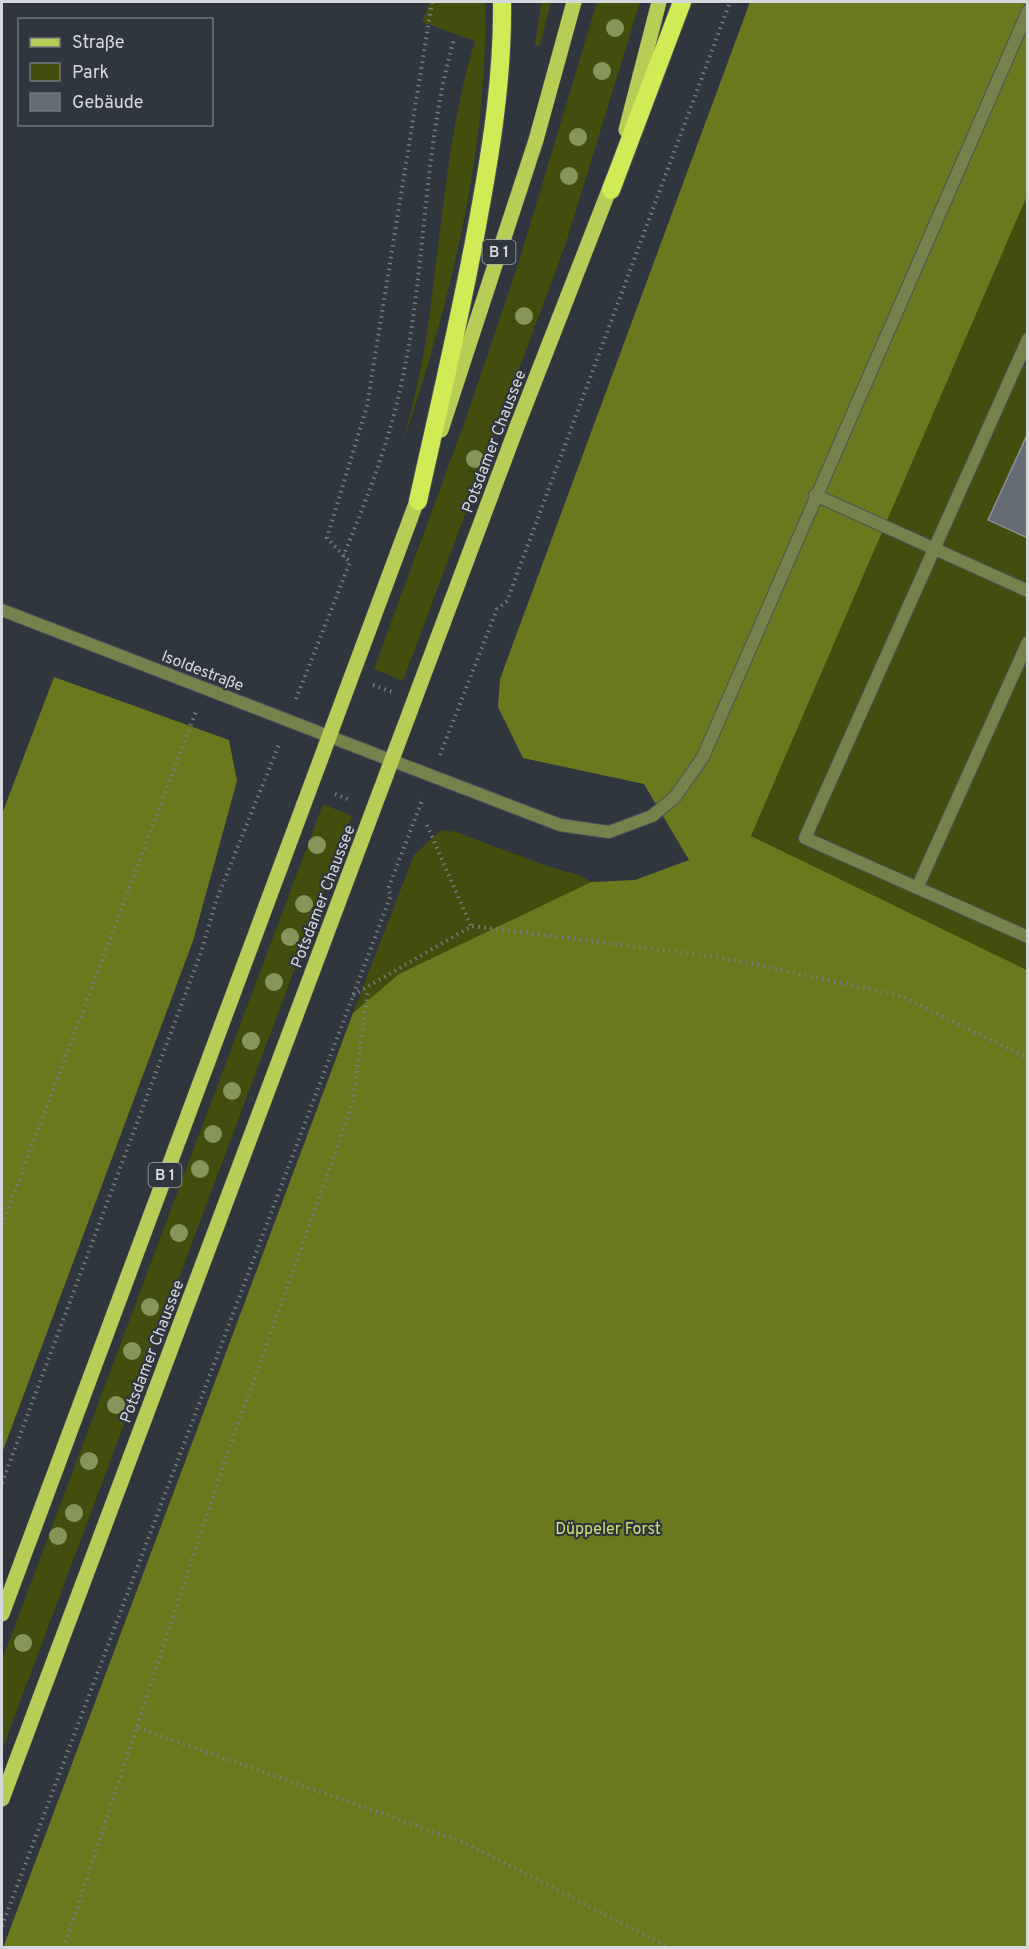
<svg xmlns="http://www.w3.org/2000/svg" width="1029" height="1949" viewBox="0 0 1029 1949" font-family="Overpass,sans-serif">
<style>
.green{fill:#434d0d}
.forest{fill:#6a781e}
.building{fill:#656c74;stroke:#899098;stroke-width:1.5}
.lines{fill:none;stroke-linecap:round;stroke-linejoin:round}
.service-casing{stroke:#4d535a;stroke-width:14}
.minor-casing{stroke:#4d535a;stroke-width:14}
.primary-casing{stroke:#4d535a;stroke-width:16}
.motorway-casing{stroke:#4d535a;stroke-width:20}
.path{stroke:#767c81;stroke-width:4;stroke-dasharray:1.5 4.5;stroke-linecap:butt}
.service{stroke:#76824b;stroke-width:12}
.minor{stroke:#76824b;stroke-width:12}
.primary{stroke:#b8cd55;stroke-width:15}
.motorway{stroke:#d1eb56;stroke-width:18}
.tree{fill:#86965a}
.labels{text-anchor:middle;stroke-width:4.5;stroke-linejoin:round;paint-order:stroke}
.shield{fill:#2f363d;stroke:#a3a8ad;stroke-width:1.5}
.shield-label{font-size:15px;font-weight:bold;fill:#d5d9dd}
.street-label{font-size:16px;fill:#d5d9dd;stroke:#2f363d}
.park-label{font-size:16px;fill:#cee471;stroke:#2f363d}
</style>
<rect width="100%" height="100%" fill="#2f363d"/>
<g class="green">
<path d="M430,2H485C489,147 449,308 402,445C413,405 423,366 428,325C442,230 447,133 475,41L422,22Z"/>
<path d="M541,2H551L540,45L535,46Z"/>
<path d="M597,2H640L565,246L403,681L374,669L465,421L517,268Z"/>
<path d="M1027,196V970L751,836Z"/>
<path d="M323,804L352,816L2,1750V1660Z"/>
<path d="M441,830L456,832L547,866L579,875L591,882L399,974L353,1013L414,855Z"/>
</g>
<g class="forest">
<path d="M750,2H1027V196L751,836L1027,970V1947L3,1948L353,1013L399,974L591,882L635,880L689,860L644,784L523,758L498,707L500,679Z"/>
<path d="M54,677L229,740L237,781L193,941L2,1453V814Z"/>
</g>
<path class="building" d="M1028,433V538L988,520Z"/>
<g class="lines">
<g class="service-casing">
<g id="service">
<path d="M1028,339L805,838L1028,937"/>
<path d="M815,495L1028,591"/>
<path d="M393,761L560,825L609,832L652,816L675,797L703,757L1028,11"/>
<path d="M917,888L1028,642"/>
</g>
</g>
<g class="minor-casing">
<path id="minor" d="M2,610L393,761"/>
</g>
<g class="primary-casing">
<g id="primary">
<path d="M626,130L659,2"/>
<path d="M441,430L536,140L574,2"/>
<path d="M2,1614L421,490"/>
<path d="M2,1799L516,429L613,180"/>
</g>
</g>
<g class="motorway-casing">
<g id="motorway">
<path d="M611,190L682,2"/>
<path d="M418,501C439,406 462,311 479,215C492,145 503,73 502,2"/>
</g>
</g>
<g class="path">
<path d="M343,557C365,503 386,451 399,394C427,277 421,155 454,39"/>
<path d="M373,685L392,692"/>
<path d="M296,699L350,562L327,538L367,406L432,2"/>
<path d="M440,755L497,609L507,601L730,2"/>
<path d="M335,794L350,800"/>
<path d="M427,825L471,926"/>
<path d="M353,995L472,926L725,958L901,996L1028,1058"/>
<path d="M2,1225L196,711"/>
<path d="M2,1483L200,955L216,901L280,742"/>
<path d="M138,1728L463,1842L670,1948"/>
<path d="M2,1926L391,895L388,889L423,798"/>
<path d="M64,1948L223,1466L353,1103L368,989"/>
</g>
<use href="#service" class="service"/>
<use href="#minor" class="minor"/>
<use href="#primary" class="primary"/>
<use href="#motorway" class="motorway"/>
</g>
<g class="tree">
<circle cx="615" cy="28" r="9"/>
<circle cx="602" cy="71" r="9"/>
<circle cx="578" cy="137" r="9"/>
<circle cx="569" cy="176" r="9"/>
<circle cx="524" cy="316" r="9"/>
<circle cx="475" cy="459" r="9"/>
<circle cx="317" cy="845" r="9"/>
<circle cx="304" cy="904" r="9"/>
<circle cx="290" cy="937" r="9"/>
<circle cx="274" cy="982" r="9"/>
<circle cx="251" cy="1041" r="9"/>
<circle cx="232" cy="1091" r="9"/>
<circle cx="213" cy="1134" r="9"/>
<circle cx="200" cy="1169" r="9"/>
<circle cx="179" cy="1233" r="9"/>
<circle cx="150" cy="1307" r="9"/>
<circle cx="132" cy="1351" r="9"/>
<circle cx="116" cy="1405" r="9"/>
<circle cx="89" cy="1461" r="9"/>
<circle cx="74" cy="1513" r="9"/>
<circle cx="58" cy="1536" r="9"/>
<circle cx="23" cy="1643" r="9"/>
</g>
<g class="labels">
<g class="shield">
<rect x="482.5" y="240" width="33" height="24" rx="4.5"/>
<rect x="148.5" y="1163" width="33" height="24" rx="4.5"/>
</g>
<g class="shield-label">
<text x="499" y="257">B 1</text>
<text x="165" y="1180">B 1</text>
</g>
<g class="street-label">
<text transform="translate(493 441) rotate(-69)" y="6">Potsdamer Chaussee</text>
<text transform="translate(203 670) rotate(21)" y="6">Isoldestraße</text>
<text transform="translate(322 896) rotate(-69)" y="6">Potsdamer Chaussee</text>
<text transform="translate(151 1351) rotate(-69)" y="6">Potsdamer Chaussee</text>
</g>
<g class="park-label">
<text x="608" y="1534">Düppeler Forst</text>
</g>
</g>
<rect width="1029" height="1949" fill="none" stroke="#d5d9dd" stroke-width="6"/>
<rect x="18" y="18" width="195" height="108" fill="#2f363d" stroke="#71777d" stroke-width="1.5"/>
<rect x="30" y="38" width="30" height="9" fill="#b8cd55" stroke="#71777d" stroke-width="1.5"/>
<text x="72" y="48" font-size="18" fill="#d5d9dd">Straße</text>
<rect x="30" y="63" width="30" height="18" fill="#434d0d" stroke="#71777d" stroke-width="1.5"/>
<text x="72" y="78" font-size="18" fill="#d5d9dd">Park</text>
<rect x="30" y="93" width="30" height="18" fill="#656c74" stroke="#71777d" stroke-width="1.5"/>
<text x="72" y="108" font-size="18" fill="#d5d9dd">Gebäude</text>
</svg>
